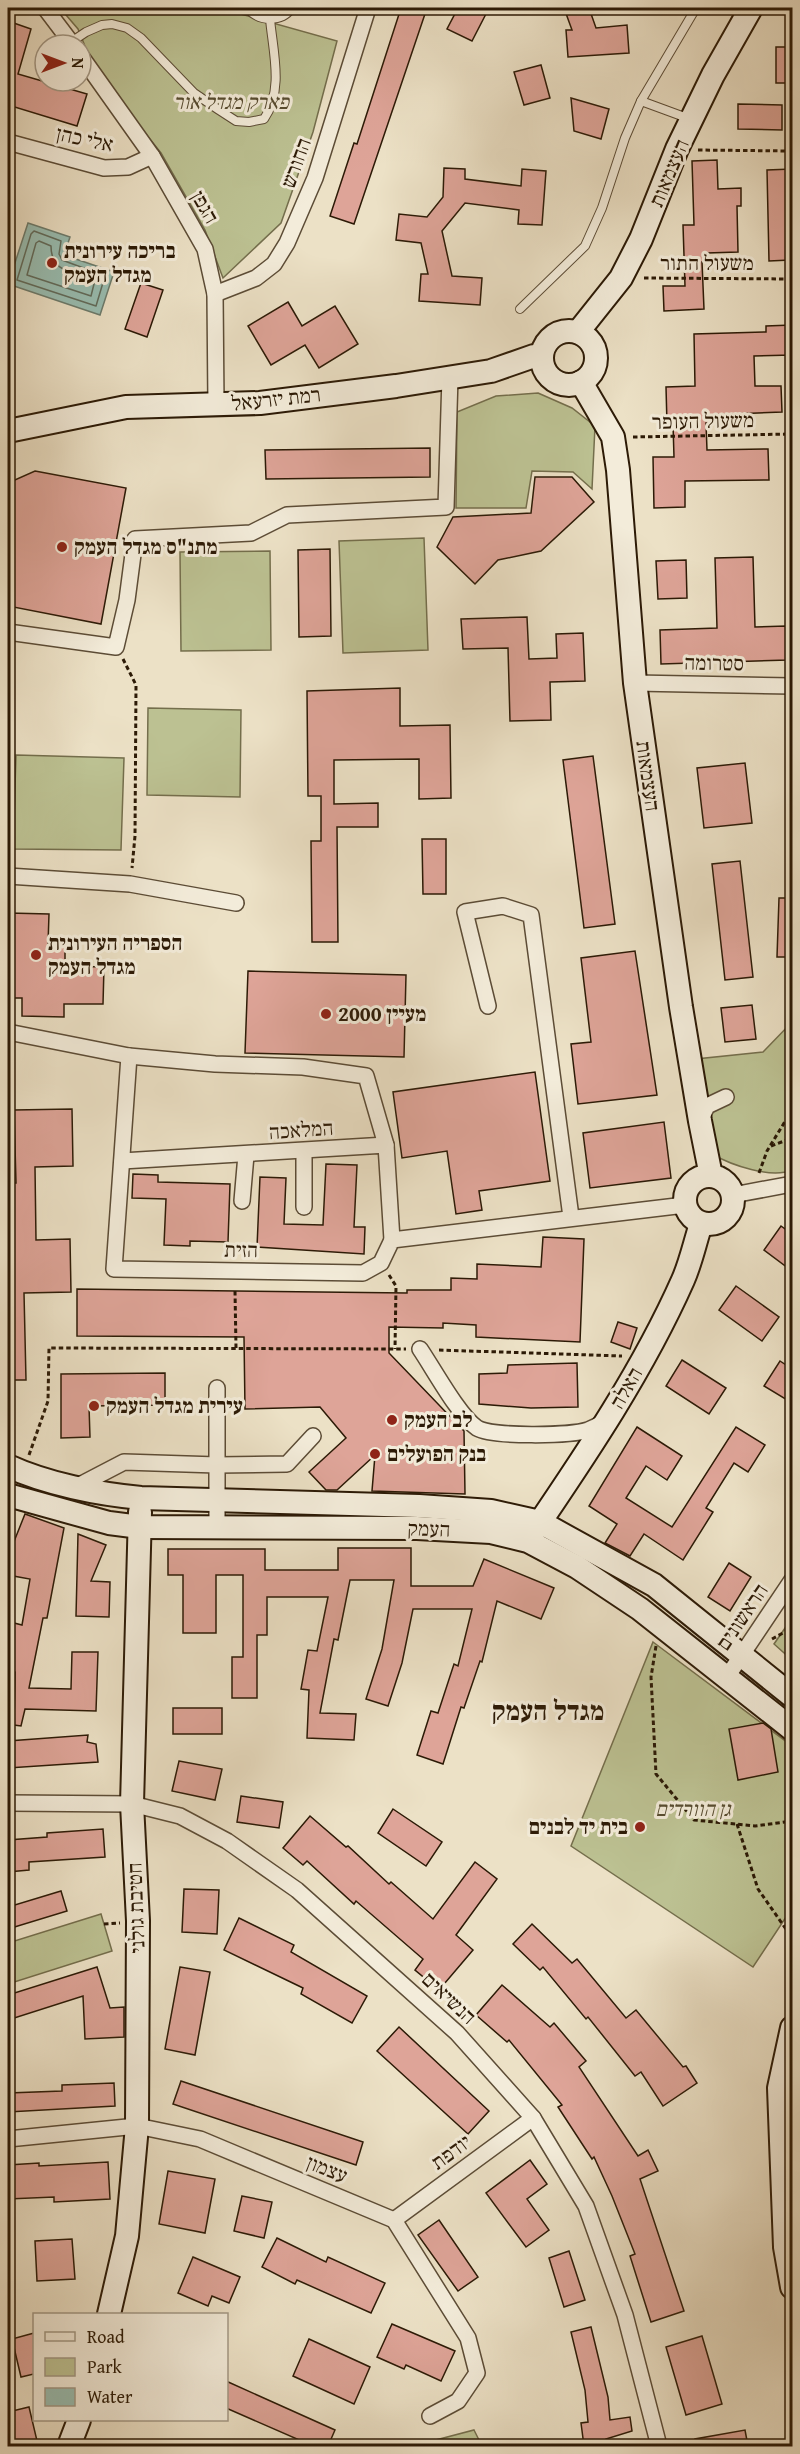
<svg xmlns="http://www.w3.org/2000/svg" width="800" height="2454" viewBox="0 0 800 2454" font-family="'Gentium Book Plus','Frank Ruhl Libre',serif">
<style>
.green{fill:#bcc192;stroke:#746e4c;stroke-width:1.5}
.water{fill:#99beb2;stroke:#6d7c6d;stroke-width:1.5}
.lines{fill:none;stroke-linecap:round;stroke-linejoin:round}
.shore{stroke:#626c5c;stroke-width:1.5}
.building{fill:#dea498;stroke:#2c1a06;stroke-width:1.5}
.lane-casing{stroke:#5c4c36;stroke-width:10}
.street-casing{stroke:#5c4c36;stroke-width:18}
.secondary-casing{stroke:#2c1a06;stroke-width:26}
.path{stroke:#2c1a06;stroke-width:3;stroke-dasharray:4.5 3;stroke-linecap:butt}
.lane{stroke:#f3ecda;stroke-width:8}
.street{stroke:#f3ecda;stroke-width:15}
.secondary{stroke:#f3ecda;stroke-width:22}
.poi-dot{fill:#8f2418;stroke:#f3ecda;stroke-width:2}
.labels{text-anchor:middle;stroke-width:6;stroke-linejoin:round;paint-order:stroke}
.park-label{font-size:21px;font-style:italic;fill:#574c30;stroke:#f3ecda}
.street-label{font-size:21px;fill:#2c1a06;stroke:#f3ecda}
.poi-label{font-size:21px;font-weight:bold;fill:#2c1a06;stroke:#f3ecda;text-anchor:start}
.district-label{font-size:27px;font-weight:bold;fill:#2c1a06;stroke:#f3ecda}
</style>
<rect width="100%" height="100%" fill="#ece1c6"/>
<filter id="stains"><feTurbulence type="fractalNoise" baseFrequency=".00333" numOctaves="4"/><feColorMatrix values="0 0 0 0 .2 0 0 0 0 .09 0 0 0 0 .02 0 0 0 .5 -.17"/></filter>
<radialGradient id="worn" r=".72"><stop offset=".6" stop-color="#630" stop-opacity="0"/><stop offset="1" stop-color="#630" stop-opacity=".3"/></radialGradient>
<g class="green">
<path d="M60,8H231L241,14L337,41L313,132L281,223L223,278L205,230L161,153L95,71L78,29Z"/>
<path d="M538,393L572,408L595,426L592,489L573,472L532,471L526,508H456L457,412L496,396Z"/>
<path d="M424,538L428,650L343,653L339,541Z"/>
<path d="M270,551L271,650L181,651L180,552Z"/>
<path d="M148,708L241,710L240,797L147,795Z"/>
<path d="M16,755L124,758L121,850L13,849Z"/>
<path d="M792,1022V1170C771,1179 731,1165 712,1154L696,1059L763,1052Z"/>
<path d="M792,1618V1660L774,1644Z"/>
<path d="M653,1642L792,1746V1908L753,1967L571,1846Z"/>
<path d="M101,1914L112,1951L8,1984V1943Z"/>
<path d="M474,2430L482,2446H413Z"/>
</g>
<path class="water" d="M28,223L70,237L64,255L114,272L100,315L8,284Z"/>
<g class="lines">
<g class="shore">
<path d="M34,231L61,241L59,254L62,260L105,276L96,306L17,280L31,234Z"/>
<path d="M39,241L51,246C51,274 74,271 95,280L91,296L27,275L36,243Z"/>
</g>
</g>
<g class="building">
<path d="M401,8H427L354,224L330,216L354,143L357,144Z"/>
<path d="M458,8H489L472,41L447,29Z"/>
<path d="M564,8H589L596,28L627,25L629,53L568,57L566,30H572Z"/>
<path d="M8,21L31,29L18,74L87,94L77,126L8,105Z"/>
<rect x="776" y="47" width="16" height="36"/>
<path d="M541,65L550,98L524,105L514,72Z"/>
<path d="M571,98L609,109L601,139L574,131Z"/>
<path d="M738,104L782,105V130L738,129Z"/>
<path d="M717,160L718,189L741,188V206H737L738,252L707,253V262H702L704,309L664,311L663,286H685L683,225H694L692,161Z"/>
<path d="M444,168L465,169V179L521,186L522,169L546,171L542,225L518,224L519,210L465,203L442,231L452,276L482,278L480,305L419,301L421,274H428L421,243L396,240L399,214L427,217L443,197Z"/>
<path d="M792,169V205H789L790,260L769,261L767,170Z"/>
<path d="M141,283L163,290L147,337L125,329Z"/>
<path d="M288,302L302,326L335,306L358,344L319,368L305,345L271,365L248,326Z"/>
<path d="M792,325V355L754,356L755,386H781L782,412L709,415V423H706L707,450L768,449L769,480L685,481V507L654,508L653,457H674L673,424H667L666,387L695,386L694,334L766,332V326Z"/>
<path d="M430,448V477L266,479L265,450Z"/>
<path d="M35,471L126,488L101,624L8,606V483Z"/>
<path d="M535,477H572L594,502L541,551L498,560L475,584L437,547L453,517L531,513Z"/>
<path d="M330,549L331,636L299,637L298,550Z"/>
<path d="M753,557L755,627L786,626L788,660L661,664L660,630L717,628L715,558Z"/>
<path d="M686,560L687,598L658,599L656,561Z"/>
<path d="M527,617L529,659L557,658L556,634L583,633L585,681L550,682L551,720L510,721L508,648L463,649L461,619Z"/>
<path d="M400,688V726L450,725L451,798L419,799V759L334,760V804L378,803V827H337L338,942H312L311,841H321V796H308L307,691Z"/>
<path d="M593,756L615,924L584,928L563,760Z"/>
<path d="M745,763L752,823L704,828L697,768Z"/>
<path d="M422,839H446V894H423Z"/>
<path d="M740,861L753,977L725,980L712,864Z"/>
<path d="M779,898H792V957H777Z"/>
<path d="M8,913L49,914L48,945H65V966L104,967L103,1004H64V1017L22,1016V998H8Z"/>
<path d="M635,951L657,1095L578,1104L571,1044L591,1042L581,958Z"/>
<path d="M248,971L406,975L404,1057L245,1053Z"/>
<path d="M752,1005L756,1039L725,1042L721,1008Z"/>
<path d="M535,1072L550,1181L479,1191L482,1210L456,1214L447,1151L402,1158L393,1092Z"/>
<path d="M72,1109L73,1166L35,1167L36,1240L70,1239L71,1292L24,1293L26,1380H8V1183H16L14,1110Z"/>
<path d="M664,1122L671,1178L590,1188L583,1133Z"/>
<path d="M326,1164L357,1165L354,1227H365L364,1254L257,1247L260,1177L286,1178L284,1224L323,1225Z"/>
<path d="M133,1174L158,1175V1182L230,1184L228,1242L190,1241V1246L164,1245L166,1199L132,1198Z"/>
<path d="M781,1226L792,1234V1271L764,1250Z"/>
<path d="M543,1237L584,1239L580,1342L476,1337V1325L443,1323V1328L389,1327V1353L464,1431L465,1494L372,1491L375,1455L337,1490H326L309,1472L346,1438L320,1407L245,1409L244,1337L77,1336V1289L407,1293V1290H451V1278L477,1279V1264L541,1267Z"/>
<path d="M736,1286L779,1317L762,1341L719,1310Z"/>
<path d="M618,1322L637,1328L630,1349L611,1342Z"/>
<path d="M682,1360L726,1388L709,1414L666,1386Z"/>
<path d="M780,1361L792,1369V1403L764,1386Z"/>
<path d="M577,1363L578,1407L531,1408L479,1404V1374L507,1373L508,1365Z"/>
<path d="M165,1373V1405L89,1406L90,1437L61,1438V1374Z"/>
<path d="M637,1427L682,1456L667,1480L646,1466L626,1498L672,1527L736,1427L765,1445L748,1472L734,1463L706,1508L713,1512L683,1560L644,1534L630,1556L605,1543L617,1524L589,1506Z"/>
<path d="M25,1514L64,1528L47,1618H43L29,1688L71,1689L72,1652H98L96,1711L25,1709L21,1726L14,1725L15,1672L8,1670V1659L14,1623L22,1625L30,1579L8,1575V1549H11Z"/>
<path d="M78,1534L106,1545L91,1581L110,1582L109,1617L76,1616Z"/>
<path d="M338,1548H411V1586H473L484,1559L554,1588L541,1619L497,1601L482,1662L480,1661L464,1708L461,1707L443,1764L417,1755L431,1711L438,1713L454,1664L458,1666L472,1609H413L402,1663L388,1706L366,1699L382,1649L394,1580H350L338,1640L334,1639L320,1713L356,1714L354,1740L307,1738L309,1690L301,1689L308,1650L317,1651L328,1597H267V1635H257V1698H232V1657H243V1575H216V1633H183V1575H168V1549H265V1570H338Z"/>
<path d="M729,1563L751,1577L730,1611L708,1597Z"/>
<rect x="173" y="1708" width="49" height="26"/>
<path d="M763,1723L771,1729L778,1772L738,1780L729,1729Z"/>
<path d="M88,1735L87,1742L96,1744L98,1762L8,1768V1741Z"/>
<path d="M179,1761L222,1769L215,1800L172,1791Z"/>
<path d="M241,1796L283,1802L279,1828L237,1822Z"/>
<path d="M393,1809L442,1842L426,1866L378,1833Z"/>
<path d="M310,1816L346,1847L348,1846L389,1884L391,1882L433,1919L475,1862L497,1879L456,1935L473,1950L439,1990L415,1970L423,1959L356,1901L354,1904L307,1861L303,1865L283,1848Z"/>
<path d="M103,1829L105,1857L29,1862V1870L8,1872V1840L47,1837V1833Z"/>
<path d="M184,1889L219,1890L217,1934L182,1932Z"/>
<path d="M61,1891L67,1911L8,1929V1907Z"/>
<path d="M239,1918L294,1945L291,1952L367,1996L352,2023L301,1994L303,1988L224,1950Z"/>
<path d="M532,1924L572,1963L577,1959L626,2018L636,2010L683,2067L686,2066L697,2083L663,2106L641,2072L635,2076L588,2017L586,2019L543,1967L540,1970L513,1944Z"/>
<path d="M97,1967L110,2008L124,2007V2037L85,2039L83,1996L8,2020V1995Z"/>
<path d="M180,1967L210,1972L195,2055L165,2049Z"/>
<path d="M502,1985L550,2027L554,2023L586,2061L579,2067L638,2156L648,2150L658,2171L640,2179L684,2311L651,2322L630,2256L635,2254L612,2196L594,2157L592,2159L558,2107L562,2105L509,2040L507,2042L476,2015Z"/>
<path d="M399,2027L489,2111L468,2134L377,2051Z"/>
<path d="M181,2081L363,2142L356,2165L173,2104Z"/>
<path d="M114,2083L115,2106L8,2112V2093L62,2091V2085Z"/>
<path d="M530,2160L547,2184L527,2199L549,2230L526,2247L486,2193Z"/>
<path d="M108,2162L110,2199L54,2202V2197L8,2199V2165L39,2163V2166Z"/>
<path d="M168,2171L215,2179L205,2233L159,2224Z"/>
<path d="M242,2196L272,2202L264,2238L234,2231Z"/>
<path d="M439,2220L478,2277L458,2291L418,2235Z"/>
<path d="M277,2238L326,2262L328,2257L385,2283L371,2313L297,2280L295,2284L262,2267Z"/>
<path d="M72,2239L75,2279L37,2281L35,2241Z"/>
<path d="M569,2251L585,2300L564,2307L549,2258Z"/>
<path d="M193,2257L240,2277L229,2303L212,2296L208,2306L178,2293Z"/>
<path d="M392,2324L455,2351L441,2381L406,2365L404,2369L377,2357Z"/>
<path d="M591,2327L608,2397L610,2420L630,2417L632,2431L606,2439L608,2446H584L581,2423L588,2422L585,2390L571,2332Z"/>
<path d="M34,2333V2374L21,2377L12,2339Z"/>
<path d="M702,2336L722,2404L686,2415L666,2347Z"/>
<path d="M309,2339L370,2367L354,2404L293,2376Z"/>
<path d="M226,2381L335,2430L328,2446H313L226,2408Z"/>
<path d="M29,2407L38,2445L8,2446V2412Z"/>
<path d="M745,2430L748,2446H695V2439Z"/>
</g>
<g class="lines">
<g class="lane-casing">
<g id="lane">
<path d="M247,8C259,22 281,23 292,8"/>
<path d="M71,42L86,32L102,25L112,24L127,28L141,38L194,93L219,110L236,121L249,122L264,119C284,90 273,52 270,19"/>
<path d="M641,101L690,119"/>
<path d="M520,309L585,246L602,208L625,138L641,101L696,8"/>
</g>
</g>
<g class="street-casing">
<g id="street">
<path d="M45,8L73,45"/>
<path d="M81,56L152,156L205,249L215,294L216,405"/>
<path d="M8,142L104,168L128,167L152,156"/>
<path d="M215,294L256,278L274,264L287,243L315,178L368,8"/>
<path d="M8,632L116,647L127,600L135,539L251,533L287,515L446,507L450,377"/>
<path d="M635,683L792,686"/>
<path d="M8,876L130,884L236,903"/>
<path d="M488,1006L465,912L503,906L531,915L571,1217"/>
<path d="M8,1032L129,1056L114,1269L363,1273L381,1263L392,1240L685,1205"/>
<path d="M129,1056L215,1064L303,1067L366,1076L386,1145"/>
<path d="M700,1121L707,1106L726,1097"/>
<path d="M304,1151V1207"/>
<path d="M122,1161L386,1145L392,1240"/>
<path d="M733,1195L792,1184"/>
<path d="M242,1201L246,1155"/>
<path d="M420,1349C433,1368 459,1416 477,1428C492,1437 571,1436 588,1430C593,1428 599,1425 604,1422"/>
<path d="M76,1487L124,1462L217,1465L287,1464L313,1436"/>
<path d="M217,1526V1388"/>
<path d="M727,1677L792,1580"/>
<path d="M8,1803L132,1804L180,1816L227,1841L297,1890L457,2033L533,2118L586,2206L625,2315L659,2446"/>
<path d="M8,2139L137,2126L200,2139L394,2220L468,2338L477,2373L458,2401L430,2416"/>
<path d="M394,2220L533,2118"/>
</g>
</g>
<g class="secondary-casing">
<g id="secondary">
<circle cx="569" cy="358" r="27"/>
<path d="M578,332L621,278L641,239L677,149L713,75L751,8"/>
<path d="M581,382L613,437L618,470L635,683L681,1007L700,1121L711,1176"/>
<path d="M8,431L126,407L260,403L396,386L491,371L534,356L542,361"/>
<circle cx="709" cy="1200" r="24"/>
<path d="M8,1466C47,1484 98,1494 141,1498L419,1506L491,1511L540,1522L654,1585L792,1696"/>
<path d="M8,1495L109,1523L140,1527L417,1528L491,1532L528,1541L577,1567L640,1609L792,1729"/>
<path d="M532,1534C587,1453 643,1370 683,1280C691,1262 695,1242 701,1224"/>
<path d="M792,2028L779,2088L785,2247L792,2287"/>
<path d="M109,2314L127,2236L137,2126L138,1921L132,1804L140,1512"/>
<path d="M69,2446L79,2420"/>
</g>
</g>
<g class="path">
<path d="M698,150L792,151"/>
<path d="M644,278L792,279"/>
<path d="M633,437L792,434"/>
<path d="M123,659L136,685L135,836L132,868"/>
<path d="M771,1146L792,1138"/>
<path d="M759,1173L767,1151L792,1110"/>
<path d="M389,1275L396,1286L395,1349"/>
<path d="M235,1291L236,1348"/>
<path d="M439,1350L622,1356"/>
<path d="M29,1455L48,1401L49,1348L406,1349"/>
<path d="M772,1639L792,1628"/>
<path d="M656,1646L651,1677L656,1774L694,1820L755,1826L792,1821"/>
<path d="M737,1824L758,1889L788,1932L792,1935"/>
<path d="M104,1924L120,1923"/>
</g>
<use href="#lane" class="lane"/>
<use href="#street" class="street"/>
<use href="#secondary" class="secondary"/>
</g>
<g class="poi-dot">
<circle cx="52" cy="263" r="6"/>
<circle cx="62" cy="547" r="6"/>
<circle cx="36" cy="955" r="6"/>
<circle cx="326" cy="1014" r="6"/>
<circle cx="94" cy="1406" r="6"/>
<circle cx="392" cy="1420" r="6"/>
<circle cx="375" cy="1454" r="6"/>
<circle cx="640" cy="1827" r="6"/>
</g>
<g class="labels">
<g class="park-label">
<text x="231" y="109">פארק מגדל אור</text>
<text x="693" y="1816">גן הוורדים</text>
</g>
<g class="street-label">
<text transform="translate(85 139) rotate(12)" y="7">אלי כהן</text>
<text transform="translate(296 163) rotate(-70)" y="7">החורש</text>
<text transform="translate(669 173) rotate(-67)" y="7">העצמאות</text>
<text transform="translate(205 207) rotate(60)" y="7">הגפן</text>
<text x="707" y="270">משעול התור</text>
<text transform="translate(276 399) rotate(-6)" y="7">רמת יזרעאל</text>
<text transform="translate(703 421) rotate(-1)" y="7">משעול העופר</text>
<text transform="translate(714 663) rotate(1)" y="7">סטרומה</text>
<text transform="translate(648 776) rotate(82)" y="7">העצמאות</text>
<text transform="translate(301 1130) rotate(-4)" y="7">המלאכה</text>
<text transform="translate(241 1250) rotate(1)" y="7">הזית</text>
<text transform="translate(626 1388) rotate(-60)" y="7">האלה</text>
<text transform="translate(429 1529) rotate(2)" y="7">העמק</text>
<text transform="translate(742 1617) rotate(-56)" y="7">הראשונים</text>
<text transform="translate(136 1908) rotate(-92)" y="7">חטיבת גולני</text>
<text transform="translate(449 1998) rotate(43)" y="7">הנשיאים</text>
<text transform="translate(451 2152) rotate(-36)" y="7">יודפת</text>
<text transform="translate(327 2169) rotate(22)" y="7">עצמון</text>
</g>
<g class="poi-label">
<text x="64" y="258">בריכה עירונית<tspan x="64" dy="24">מגדל העמק</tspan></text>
<text x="74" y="554">מתנ"ס מגדל העמק</text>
<text x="48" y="950">הספריה העירונית<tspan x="48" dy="24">מגדל העמק</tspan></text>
<text x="338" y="1021">מעיין 2000</text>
<text x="106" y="1413">עירית מגדל העמק</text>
<text x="404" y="1427">לב העמק</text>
<text x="387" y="1461">בנק הפועלים</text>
<text x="628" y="1834" text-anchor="end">בית יד לבנים</text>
</g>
<g class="district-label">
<text x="548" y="1720">מגדל העמק</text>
</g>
</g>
<rect width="800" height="2454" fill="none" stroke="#ece1c6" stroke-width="30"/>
<rect x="9" y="9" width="782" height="2436" fill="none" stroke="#2c1a06" stroke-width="3"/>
<rect x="15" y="15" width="770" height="2424" fill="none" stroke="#2c1a06" stroke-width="1.5"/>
<rect x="33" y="2313" width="195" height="108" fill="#f3ecda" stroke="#a39885" stroke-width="1.5"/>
<rect x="45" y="2332" width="30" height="9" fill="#f3ecda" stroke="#a39885" stroke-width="1.5"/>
<text x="87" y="2343" font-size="18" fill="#2c1a06">Road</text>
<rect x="45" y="2358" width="30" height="18" fill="#bcc192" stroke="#a39885" stroke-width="1.5"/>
<text x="87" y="2373" font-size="18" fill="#2c1a06">Park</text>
<rect x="45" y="2388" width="30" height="18" fill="#99beb2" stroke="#a39885" stroke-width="1.5"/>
<text x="87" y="2403" font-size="18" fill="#2c1a06">Water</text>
<g transform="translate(63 63) rotate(90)"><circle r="28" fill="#f3ecda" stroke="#a39885" stroke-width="1.5"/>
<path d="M0-4.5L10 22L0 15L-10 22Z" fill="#8f2418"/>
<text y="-9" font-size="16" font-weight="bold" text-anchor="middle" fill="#2c1a06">N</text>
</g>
<rect width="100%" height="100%" filter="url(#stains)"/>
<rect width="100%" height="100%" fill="url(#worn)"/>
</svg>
